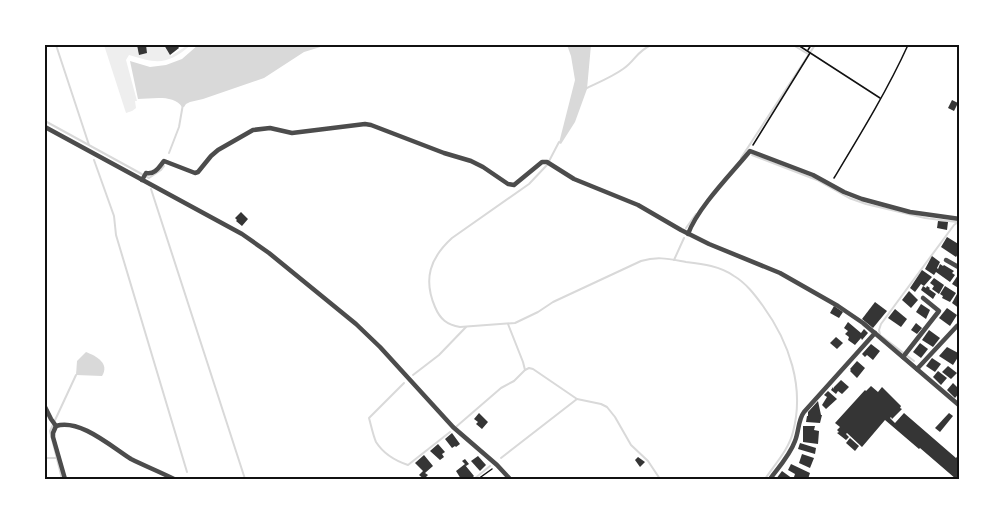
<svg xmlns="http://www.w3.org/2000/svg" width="1005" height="524" viewBox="0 0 1005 524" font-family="'Exo 2',sans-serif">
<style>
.green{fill:#eee}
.water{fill:#d9d9d9}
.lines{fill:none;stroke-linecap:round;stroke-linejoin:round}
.stream{stroke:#d9d9d9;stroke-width:2}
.building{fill:#353535}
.path{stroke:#111;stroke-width:1.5}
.minor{stroke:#4c4c4c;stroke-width:4.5}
.neatline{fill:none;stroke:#111;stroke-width:2}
</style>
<rect width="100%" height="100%" fill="#fff"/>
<path class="green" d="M104,45H163L171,56L188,45H191C167,65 158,64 129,55L126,60L137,101H135L136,108L132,111L126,113Z"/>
<g class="water">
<path d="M198,45H327L304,52L264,78L203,99L190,102L186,104L184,107H182C174,94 151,99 138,99L130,61L150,67L166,65L182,59Z"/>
<path d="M567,45H591L587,89L575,122L561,144L559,143L575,80L571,56Z"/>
<path d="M86,352C96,356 110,363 102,376L76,375L77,361Z"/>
</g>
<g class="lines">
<g class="stream">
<path d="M56,45L89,145"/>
<path d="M793,45L808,54"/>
<path d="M585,89C597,83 612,77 623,69C635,61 636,52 651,45"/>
<path d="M45,121L149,178L161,170L164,166"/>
<path d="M559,142L547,165L529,184L452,238C430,258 423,279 435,307C440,319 447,325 460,327L515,323L538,312L553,302L641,261C658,256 669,259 686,262C703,264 720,266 734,276C746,283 755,295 763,306C789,342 805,387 793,432C789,449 775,464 765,479"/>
<path d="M169,153L179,127L183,104"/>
<path d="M752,155L817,180L849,198L866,204L925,218L957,222"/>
<path d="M741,158L815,45"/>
<path d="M94,160L114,216L116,235L187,472"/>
<path d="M151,189L245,479"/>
<path d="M686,228L696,214"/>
<path d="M674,260L684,238"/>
<path d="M914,361L880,335L879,330L881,324L954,225L958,222"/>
<path d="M525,370L529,368L533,369L577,399L601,404L607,407L615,417L631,445L648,461L660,479"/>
<path d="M413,375L439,355L466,327"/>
<path d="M404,383L369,418C371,425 373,435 376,442C383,453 396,461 408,465L450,432"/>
<path d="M457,426L501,388L514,381L525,370L523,362L508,324"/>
<path d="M45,458H56"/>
<path d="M501,458L577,399"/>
<path d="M62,479L50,431L76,375"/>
<path d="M474,479L490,466"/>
</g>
</g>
<g class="building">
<path d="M137,45H146L147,53L139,55Z"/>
<path d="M164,45H177L179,48L170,55Z"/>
<path d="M952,100L958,103L954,111L948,108Z"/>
<path d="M241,212L248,219L242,226L236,221L237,220L235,218Z"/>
<path d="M938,221L948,222L947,230L937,228Z"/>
<path d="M947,237L960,245V251L956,257L941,247Z"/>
<path d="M932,256L940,262L937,268L938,269L940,264L943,266L944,265L954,271L952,273L955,275L950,282L936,272L934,275L925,269Z"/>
<path d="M922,270L932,277L924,286L921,284L915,292L910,288Z"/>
<path d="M960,272V289L952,284Z"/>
<path d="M934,278L944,285L939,294L932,289L934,286L930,283Z"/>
<path d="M923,286L926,288L927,286L930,288L929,289L936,294L933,299L921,290Z"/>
<path d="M945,286L956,293L950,302L942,298L943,296L940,294Z"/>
<path d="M909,291L918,300L911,308L902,300Z"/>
<path d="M957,294L960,296V309L952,303Z"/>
<path d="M875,302L887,311L873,328L862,319Z"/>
<path d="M921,304L930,310L926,319L916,312Z"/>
<path d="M834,306L843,312L839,318L830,313Z"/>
<path d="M947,308L957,315L950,326L939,318Z"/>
<path d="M895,309L907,319L901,327L888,318Z"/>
<path d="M848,322L861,333L864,329L868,333L862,340L861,338L855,345L848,340L849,337L845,334L848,331L844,328Z"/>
<path d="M916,323L922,328L917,334L911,330Z"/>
<path d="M929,330L940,338L933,347L922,340Z"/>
<path d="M836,337L843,343L837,349L830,343Z"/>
<path d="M920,343L928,349L921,358L913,352Z"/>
<path d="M871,344L880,351L873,360L867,355L865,357L862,354Z"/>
<path d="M947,347L960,354L953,365L939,356Z"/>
<path d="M932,358L941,364L935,372L926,366Z"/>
<path d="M857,361L865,368L857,378L850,371L851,370L850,369Z"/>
<path d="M948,366L957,373L951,379L942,372Z"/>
<path d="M938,371L947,378L941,385L933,377Z"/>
<path d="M841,380L849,387L842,394L838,391L836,394L831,390L833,387L834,389V387Z"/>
<path d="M953,383L960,390V392L955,398L947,390Z"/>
<path d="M871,386L878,392L882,387L901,406L900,408L902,409L892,419L891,417L890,418L895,423L904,413L956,458L960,453L959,461L960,462V479H956L920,448L919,449L885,420L862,447L847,433L846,434L849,437L846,440L837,433L839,432L837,430L840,427L835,423L865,390L866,391Z"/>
<path d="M828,391L837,399L826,409L822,405L827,397L824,395Z"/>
<path d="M818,401L821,415H822L820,423L806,422L807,416H808V412Z"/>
<path d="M479,413L488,422L482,429L476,424L478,422L474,419Z"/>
<path d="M949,413L953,416L940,432L935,428Z"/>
<path d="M803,426H815L814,430L819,431L818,444L803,442Z"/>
<path d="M452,433L460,444L456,447L455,446L452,448L445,439Z"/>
<path d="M850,438L859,446L855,451L846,443Z"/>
<path d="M800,443L816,448L815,454L798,449Z"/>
<path d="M438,444L445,452L442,454L444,457L440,460L430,451Z"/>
<path d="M802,454L814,458L810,468L799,463Z"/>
<path d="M424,455L433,466L425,473L428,475L424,479L419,475L423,471L415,463Z"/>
<path d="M478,456L486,465L480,471L471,461Z"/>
<path d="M638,457L645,462L640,467L635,460Z"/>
<path d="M465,459L469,464L466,466L465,465L474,476L471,479H461L456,471L465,464L462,461Z"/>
<path d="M791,464L810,473L808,479H798L794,477L795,474L788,470Z"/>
<path d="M782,471L793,479H776Z"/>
</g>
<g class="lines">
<g class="path">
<path d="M798,45L880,98"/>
<path d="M808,50L811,45"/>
<path d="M753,145L810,53"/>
<path d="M834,178C860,135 887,91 908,45"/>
<path d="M478,479L492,469"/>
</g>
<g class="minor">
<path d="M45,127L242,234L269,253L356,324L380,347L453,427L497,465L510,479"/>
<path d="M142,180L146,173C155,175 159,167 164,161L195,173L198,172L211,156L218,150L253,130L270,128L292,133L365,124L371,125L444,153L471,161L483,167L508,184L514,185L542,162H547L574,179L638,205L681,230L709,244L780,273L838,306L863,323L960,406"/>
<path d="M688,234C698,207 732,173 750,151L813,175L844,192L862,199L910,212L960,219"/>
<path d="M946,260L960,268"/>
<path d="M903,357L939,311L923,298"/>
<path d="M917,369L957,326"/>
<path d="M45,407L51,419L56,426C79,418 112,447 131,459C145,466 160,472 174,479"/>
<path d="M56,426L53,433V437L65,479"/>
<path d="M770,479C779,467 790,455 795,441C799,431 798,420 804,412L875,333"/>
</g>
</g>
<rect width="1005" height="524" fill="none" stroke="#ffffff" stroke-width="93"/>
<rect x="46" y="46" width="912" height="432" class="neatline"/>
</svg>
